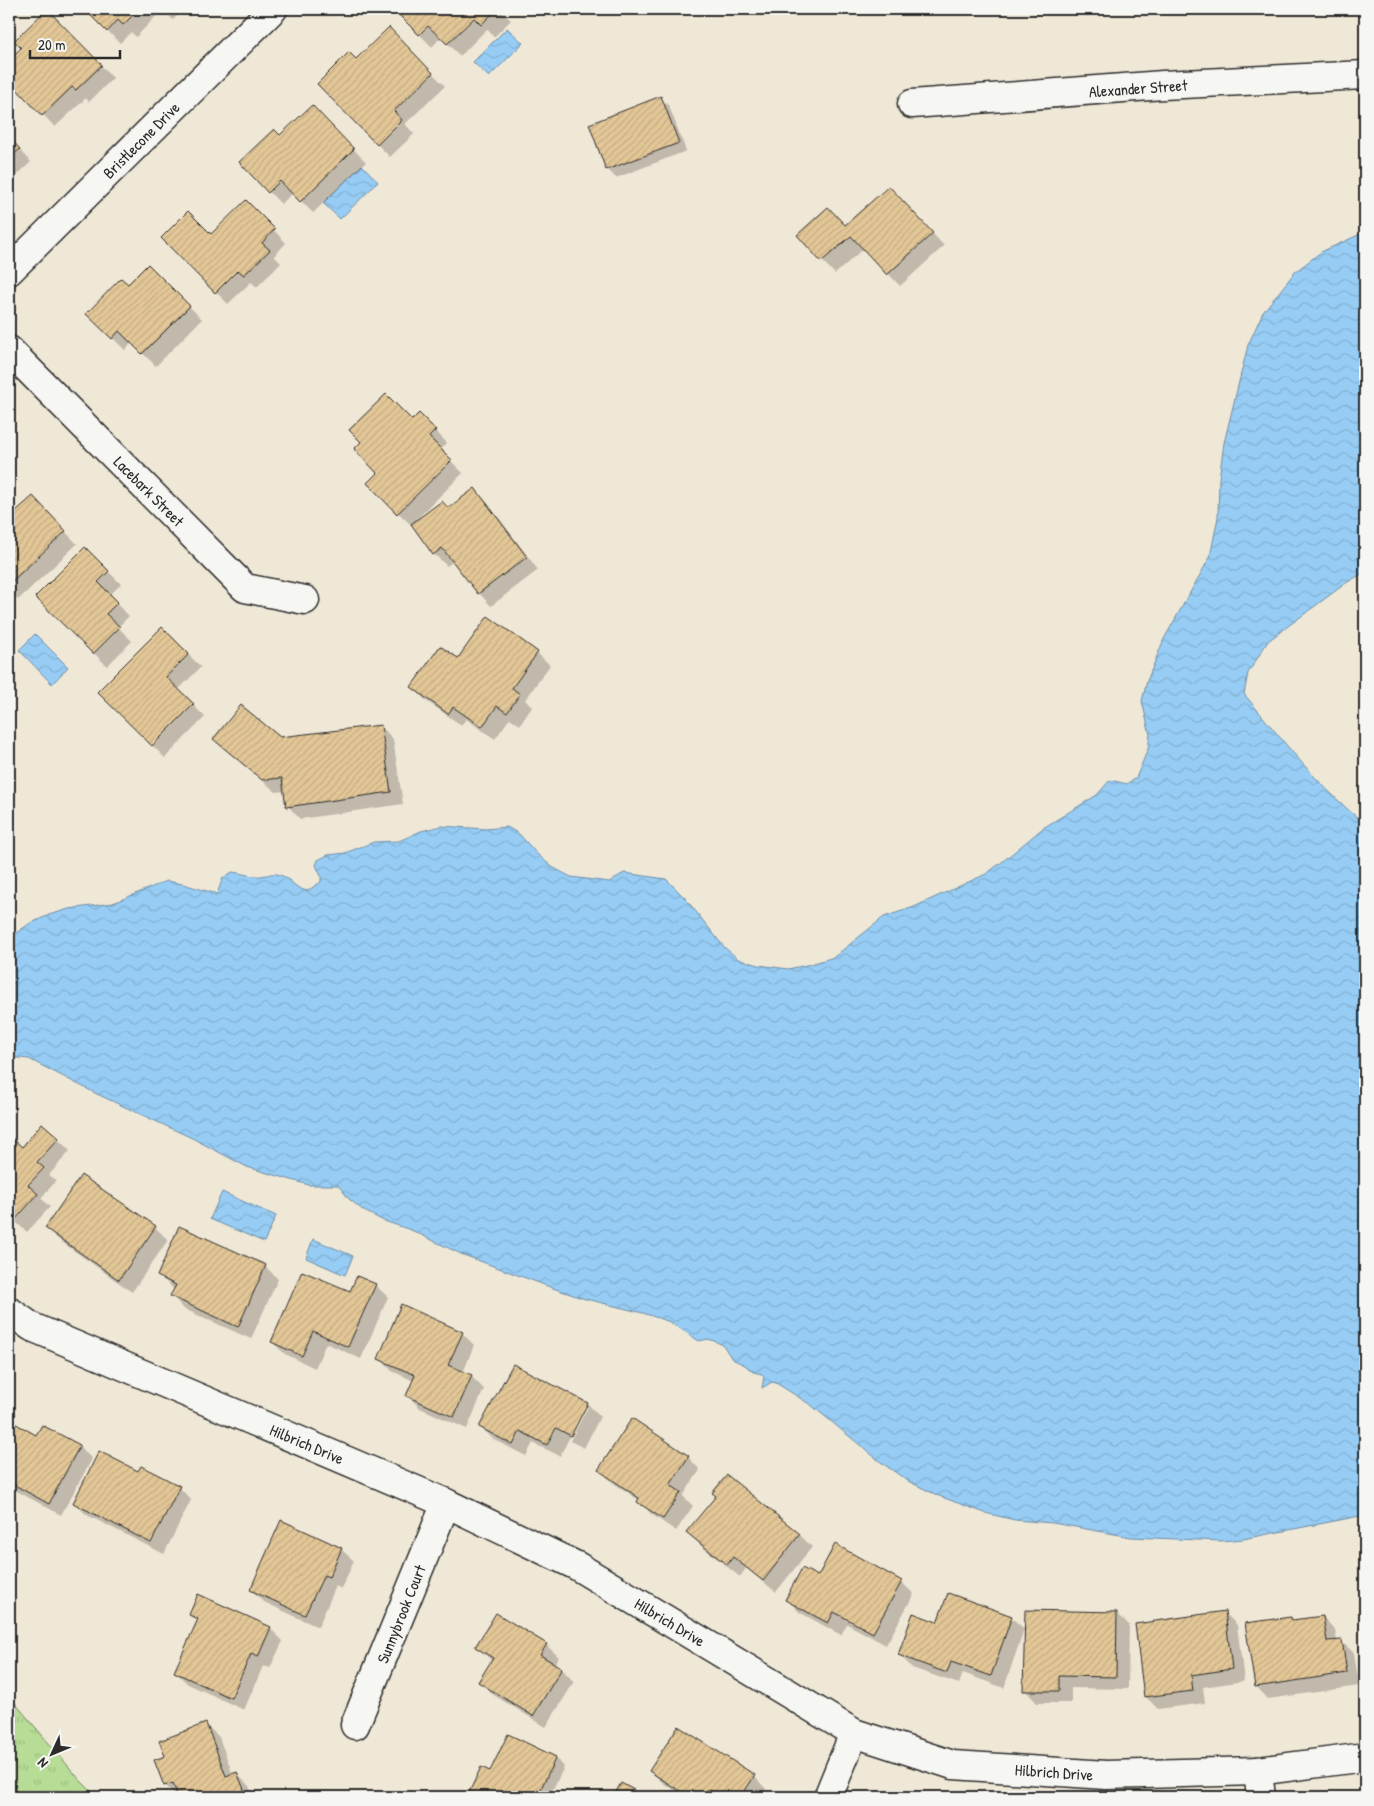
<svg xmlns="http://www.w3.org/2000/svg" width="1374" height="1806" viewBox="0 0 1374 1806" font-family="'Patrick Hand',sans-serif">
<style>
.grass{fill:url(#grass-tufts);stroke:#718460}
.water{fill:url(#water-waves);stroke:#6c8ca4}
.shadow{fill:#0003}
.building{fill:url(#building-hatch);stroke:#2b2b2b}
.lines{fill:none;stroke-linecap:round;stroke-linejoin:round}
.minor-casing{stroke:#2b2b2b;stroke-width:31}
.minor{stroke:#f6f6f2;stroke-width:28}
.labels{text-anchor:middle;stroke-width:4;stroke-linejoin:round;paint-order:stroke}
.street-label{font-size:16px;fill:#2b2b2b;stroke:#f6f6f2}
</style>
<defs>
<pattern id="grass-tufts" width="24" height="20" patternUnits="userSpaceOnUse" patternTransform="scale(1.25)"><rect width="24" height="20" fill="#b7dc96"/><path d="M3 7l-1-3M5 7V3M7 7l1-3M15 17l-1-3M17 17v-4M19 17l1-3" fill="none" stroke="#9ebd81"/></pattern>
<pattern id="water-waves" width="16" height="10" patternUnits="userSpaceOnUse" patternTransform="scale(1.25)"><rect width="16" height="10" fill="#97cdf5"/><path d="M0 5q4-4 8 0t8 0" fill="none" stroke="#82b0d2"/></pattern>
<pattern id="building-hatch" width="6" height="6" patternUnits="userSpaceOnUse" patternTransform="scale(1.25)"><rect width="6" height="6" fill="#e3c797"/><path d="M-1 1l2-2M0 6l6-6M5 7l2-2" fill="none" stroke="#c3ab82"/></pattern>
</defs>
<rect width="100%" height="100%" fill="#f0e8d7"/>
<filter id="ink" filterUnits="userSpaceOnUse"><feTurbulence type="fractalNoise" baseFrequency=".02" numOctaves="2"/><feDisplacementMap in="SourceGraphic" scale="10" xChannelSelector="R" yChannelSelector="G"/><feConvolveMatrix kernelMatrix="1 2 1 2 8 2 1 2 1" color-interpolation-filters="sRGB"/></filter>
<g filter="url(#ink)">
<path class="grass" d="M9,1696L80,1780L97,1797H9Z"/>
<g class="water">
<path d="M507,28L523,43L489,77L473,62Z"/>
<path d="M362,165L378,182L340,219L323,203Z"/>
<path d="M1365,232V572L1346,583L1268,641L1248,673L1244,694C1275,731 1305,770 1341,803C1349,810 1355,818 1365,821V1515L1243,1539L1221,1541L1131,1537L1053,1523L1015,1520L985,1513L939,1496L908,1481L882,1463L811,1405L776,1383L772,1382L762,1388L764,1377L762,1374L753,1372L745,1365L732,1359L723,1345L714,1341L708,1339L699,1341L670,1322L643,1313L582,1298L550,1287L461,1254L411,1230L384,1221L364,1211L349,1199L338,1185H309L247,1167L192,1138L97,1094L29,1059L9,1057V938L29,924L49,915L69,909L113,903L167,881L183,884L217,894L223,878L232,872C241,873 252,877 261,876C269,875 272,872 280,875C293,879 291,887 307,891L321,882V876L316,865L318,860L328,855L345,853L374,842L399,841L421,831L441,826L486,829L507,827L519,834L537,854L552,867L571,877L609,882L624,873L666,879L685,898L724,947L738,959L759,965L788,969L811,964L834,957L884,917L914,907L986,874L1002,862L1043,828L1097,795L1110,780L1127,784L1136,778L1148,749L1150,735L1142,701L1147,681L1164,639L1210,557L1218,517L1219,479L1224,443L1248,345L1263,312L1295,272L1321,252Z"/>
<path d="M35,634L68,667L52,684L19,650Z"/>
<path d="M222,1192L276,1216L264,1242L210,1219Z"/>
<path d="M313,1239L353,1256L345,1275L306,1258Z"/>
</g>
<g class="shadow">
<path d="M85,9H184L173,20L163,9L136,37L131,32L120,43Z"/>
<path d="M395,9H504L501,11L511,20L494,37L487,29L460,56L441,37L432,47Z"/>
<path d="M60,23L113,78L89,102L86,98L55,127L9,79V61L23,48Z"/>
<path d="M389,29L445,86L405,124L414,134L390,157L377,144L356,61Z"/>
<path d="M661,98L669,106L686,151L616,178L608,170L591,124Z"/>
<path d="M312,106L366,162L313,213L293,193L281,204L240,162L280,137Z"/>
<path d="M9,138L31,162L9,183Z"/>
<path d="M902,200L944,246L900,286L864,248L835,274L798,236L846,227Z"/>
<path d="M246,201L286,243L274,256L281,263L257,287L251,282L228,304L162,238L211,236Z"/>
<path d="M148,266L202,319L156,366L132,343L125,350L88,314L128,286Z"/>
<path d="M419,414L447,443L440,450L463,473L418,518L419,520L448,509L474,490L487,502L538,570L491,606L479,593L454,561L447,566L434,554L412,524L411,525L368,483L379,473L412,422Z"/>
<path d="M9,504L16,513L45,510L77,544L18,600L9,591Z"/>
<path d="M85,549L121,584L109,596L129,616L118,627L132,641L107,666L37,597Z"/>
<path d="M162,629L201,667L178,690L205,717L165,758L99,692Z"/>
<path d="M537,653L550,665L525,700L532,707L520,725L510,718L495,739L466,719L461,725L425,700L413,687L459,660Z"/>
<path d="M381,726L393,739L403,804L300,819L288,806L285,791L276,792L215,739L279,738Z"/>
<path d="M9,1137L22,1148L58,1139L70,1151L49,1175L56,1181L41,1198L50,1207L27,1232L9,1216Z"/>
<path d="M82,1176L155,1227L168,1240L132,1292L59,1240L46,1228Z"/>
<path d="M265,1266L278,1279L251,1339L184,1309L172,1296L175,1290L158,1275Z"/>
<path d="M375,1285L388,1297L361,1359L326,1343L315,1368L285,1354L272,1342L351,1293Z"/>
<path d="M462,1333L474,1345L463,1373L471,1376L484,1389L467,1429L420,1408L408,1396L414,1381L392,1371L379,1358Z"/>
<path d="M513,1365L588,1404L600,1417L584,1448L570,1441L588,1407H585L560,1456L533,1443L526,1456L493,1439L481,1427Z"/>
<path d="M9,1421L37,1436L79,1446L92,1459L61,1515L11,1488L9,1493Z"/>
<path d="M688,1457L700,1470L683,1496L693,1506L676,1531L651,1514L639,1500L612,1482L600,1470Z"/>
<path d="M139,1473L179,1487L191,1500L164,1554L87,1515L74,1503Z"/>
<path d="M727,1476L800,1535L812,1547L776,1592L746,1568L740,1577L700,1545L688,1532L717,1496Z"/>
<path d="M341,1549L354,1561L341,1589L336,1586L318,1627L264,1602L251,1590Z"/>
<path d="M818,1578L901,1582L914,1594L886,1645L847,1624L841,1635L799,1612L787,1599Z"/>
<path d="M1224,1612L1237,1625L1244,1681L1203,1687L1205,1703L1158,1709L1145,1696Z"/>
<path d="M1117,1613L1129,1625L1128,1689L1071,1688V1703H1037L1025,1690Z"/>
<path d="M190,1615L270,1628L283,1641L270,1668L263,1666L244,1710L188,1684L175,1672L198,1622Z"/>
<path d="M1011,1617L1024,1629L1004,1688L963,1673L959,1684L912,1668L900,1655L938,1623Z"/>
<path d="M1323,1617L1335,1630L1337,1641H1341L1354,1653L1359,1686L1268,1699L1256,1686L1291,1618L1294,1621Z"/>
<path d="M546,1645L559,1657L554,1665L562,1669L574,1682L546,1727L492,1694L480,1681L492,1661L477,1647Z"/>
<path d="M206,1725L219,1737L233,1775L237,1774L249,1786L254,1797H177L165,1785L166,1757Z"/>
<path d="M508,1735L556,1758L564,1767L549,1797H468L490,1773Z"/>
<path d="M650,1771L754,1776L766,1789L761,1797H684L663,1783Z"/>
<path d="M633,1791L637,1795L635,1797H614Z"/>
</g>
<g class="building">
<path d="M47,9L102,65L76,90L72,87L42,116L9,81V60L21,48L14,41Z"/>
<path d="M84,9H139L123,25L118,20L107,32Z"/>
<path d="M393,9H497L481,25L474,18L447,44L428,26L419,35Z"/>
<path d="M389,27L433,73L394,111L402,120L377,145L317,84L349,52L356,59Z"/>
<path d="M661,96L679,143L606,170L589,124Z"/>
<path d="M312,105L354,149L300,202L280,181L268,193L239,162L274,129L280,135Z"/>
<path d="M9,137L20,149L9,159Z"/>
<path d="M889,186L933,233L887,275L851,236L821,262L797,235L828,207L845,225Z"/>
<path d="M246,200L275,229L262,243L270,250L244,275L238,270L215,293L161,238L188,211L211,234Z"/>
<path d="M148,264L190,306L142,354L119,331L112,339L86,314L121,278L128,284Z"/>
<path d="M386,394L412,420L419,413L436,430L429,437L452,460L397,514L367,483L377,473L354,449L361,442L349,430Z"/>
<path d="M475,488L527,557L478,594L442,548L433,555L411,524L442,501L448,508Z"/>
<path d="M33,496L66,531L9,584V504L16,511Z"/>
<path d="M85,547L109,571L98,582L118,602L106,614L120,627L93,654L35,597Z"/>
<path d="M488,616L538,652L512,688L520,694L507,713L497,706L482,727L453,707L448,714L411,687L440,646L458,658Z"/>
<path d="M162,627L189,654L166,677L194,704L152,746L97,692Z"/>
<path d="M241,705L280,737L381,725L391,792L286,807L282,778L262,780L213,739Z"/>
<path d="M42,1123L59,1138L37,1162L44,1168L28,1185L38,1194L14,1221L9,1216V1135L22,1147Z"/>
<path d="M81,1175L156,1226L119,1280L45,1228Z"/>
<path d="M179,1226L266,1265L238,1327L170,1296L176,1285L157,1276Z"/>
<path d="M302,1271L350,1291L357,1276L376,1284L348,1347L313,1331L302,1356L271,1342Z"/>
<path d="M401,1304L463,1332L448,1365L472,1375L454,1417L406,1396L415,1375L378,1359Z"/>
<path d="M513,1364L588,1403L571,1436L556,1428L547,1445L520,1431L513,1445L479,1427Z"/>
<path d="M632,1418L689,1456L670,1485L681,1492L663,1519L637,1502L639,1498L598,1470Z"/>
<path d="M9,1420L36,1435L42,1425L80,1445L49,1504L9,1482Z"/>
<path d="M99,1451L138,1471L141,1466L180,1486L151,1543L73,1503Z"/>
<path d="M727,1475L800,1534L763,1581L733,1557L727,1565L686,1532L716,1496L712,1493Z"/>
<path d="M281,1520L342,1548L329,1577L324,1575L305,1615L250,1590Z"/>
<path d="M835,1544L902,1581L873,1633L834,1612L828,1623L785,1600L802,1568L818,1576Z"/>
<path d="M948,1593L1012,1616L991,1676L951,1662L947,1673L898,1655L913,1613L937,1622Z"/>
<path d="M198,1594L271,1627L258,1657L251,1654L231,1698L174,1672L198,1619L189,1615Z"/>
<path d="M1365,1608V1639L1361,1609Z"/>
<path d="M1025,1610L1117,1612L1116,1677L1059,1676V1691H1023Z"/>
<path d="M1225,1611L1232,1669L1191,1675L1193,1691L1144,1697L1135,1624Z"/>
<path d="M496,1613L547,1644L540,1655L562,1668L533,1716L478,1682L493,1658L475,1647Z"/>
<path d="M1323,1616L1327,1641L1342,1640L1347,1673L1255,1687L1245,1623L1291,1617L1292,1620Z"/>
<path d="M206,1723L226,1776L237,1772L247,1797H178L173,1783L164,1786L154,1760L165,1756L159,1741Z"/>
<path d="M678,1726L755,1775L741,1797H721L708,1789L702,1797H689L649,1771Z"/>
<path d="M508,1734L556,1757L537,1797H467L481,1767L490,1771Z"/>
<path d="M621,1783L634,1790L629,1797H613Z"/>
</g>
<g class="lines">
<g class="minor-casing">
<g id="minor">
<path d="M912,104L1163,85L1365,75"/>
<path d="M9,271L273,9"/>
<path d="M9,350L245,588L305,600"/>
<path d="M9,1311L32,1327L446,1503L577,1566L854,1733L953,1765L1106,1775L1258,1771L1365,1757"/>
<path d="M355,1725L446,1503"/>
<path d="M1258,1771L1261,1797"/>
<path d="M828,1797L854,1733"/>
</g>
</g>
<use href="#minor" class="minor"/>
</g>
</g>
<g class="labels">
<g class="street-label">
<text transform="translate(1138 88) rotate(-4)" y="6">Alexander Street</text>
<text transform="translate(141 140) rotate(-45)" y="6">Bristlecone Drive</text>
<text transform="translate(149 491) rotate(45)" y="6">Lacebark Street</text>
<text transform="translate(307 1444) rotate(23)" y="6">Hilbrich Drive</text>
<text transform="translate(401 1614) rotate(-68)" y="6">Sunnybrook Court</text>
<text transform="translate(670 1622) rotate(31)" y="6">Hilbrich Drive</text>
<text transform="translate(1054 1772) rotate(4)" y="6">Hilbrich Drive</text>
</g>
</g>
<rect width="1374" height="1806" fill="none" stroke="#f6f6f2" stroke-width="30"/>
<rect x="15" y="15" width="1344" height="1776" fill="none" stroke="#2b2b2b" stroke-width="2" filter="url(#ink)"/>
<g transform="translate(52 1754) rotate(226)" stroke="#f6f6f2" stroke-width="4" paint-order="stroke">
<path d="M0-4L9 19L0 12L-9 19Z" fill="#2b2b2b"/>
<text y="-8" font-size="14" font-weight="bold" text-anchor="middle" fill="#2b2b2b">N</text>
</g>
<path d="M30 50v8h90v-8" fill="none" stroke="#2b2b2b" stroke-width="2.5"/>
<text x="38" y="50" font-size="15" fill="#2b2b2b" stroke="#f6f6f2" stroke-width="4" paint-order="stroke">20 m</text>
</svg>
